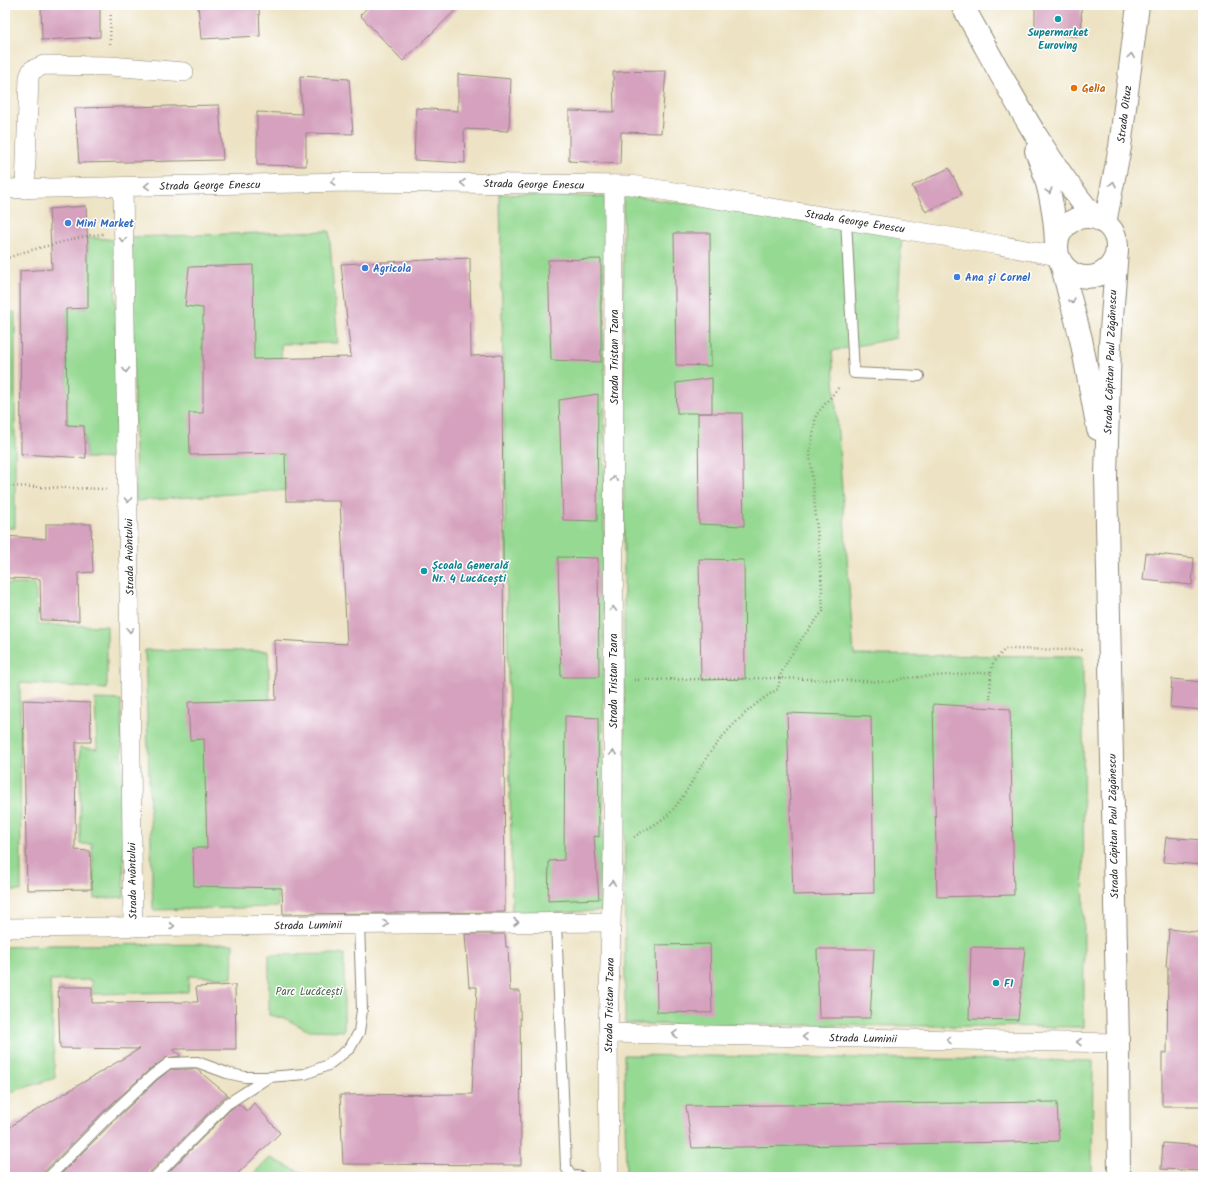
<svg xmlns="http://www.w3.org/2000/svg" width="1208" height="1182" viewBox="0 0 1208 1182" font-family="Kalam,sans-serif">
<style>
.green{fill:#95d992;stroke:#60825e}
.building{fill:#d5a1be}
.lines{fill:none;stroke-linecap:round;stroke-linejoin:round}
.service-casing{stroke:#8c8778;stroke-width:12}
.minor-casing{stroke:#8c8778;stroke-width:20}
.tertiary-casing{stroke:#8c8778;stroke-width:24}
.secondary-casing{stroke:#8c8778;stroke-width:24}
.path{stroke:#8c8778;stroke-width:2.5;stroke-dasharray:1 3;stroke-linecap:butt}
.service{stroke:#fff;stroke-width:10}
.minor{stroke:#fff;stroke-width:19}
.tertiary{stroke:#fff;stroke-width:22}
.secondary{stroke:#fff;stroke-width:22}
.oneway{stroke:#a0a0a0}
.culture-dot{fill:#0f9aa8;stroke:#fff;stroke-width:1.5}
.food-dot{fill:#e8710a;stroke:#fff;stroke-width:1.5}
.shop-dot{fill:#3f7fe0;stroke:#fff;stroke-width:1.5}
.labels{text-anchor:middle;stroke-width:3;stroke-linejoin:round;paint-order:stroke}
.culture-label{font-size:11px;font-weight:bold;fill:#0d838f;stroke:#fff;text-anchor:start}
.food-label{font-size:11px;font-weight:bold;fill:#c56008;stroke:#fff;text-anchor:start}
.street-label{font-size:11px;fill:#2b2b2b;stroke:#fff}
.shop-label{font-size:11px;font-weight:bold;fill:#366cbe;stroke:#fff;text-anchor:start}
.park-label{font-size:11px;fill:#4b5f4a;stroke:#fff}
</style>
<rect width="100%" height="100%" fill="#fff"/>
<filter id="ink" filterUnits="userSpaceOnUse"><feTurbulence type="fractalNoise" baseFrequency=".025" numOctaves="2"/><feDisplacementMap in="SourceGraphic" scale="8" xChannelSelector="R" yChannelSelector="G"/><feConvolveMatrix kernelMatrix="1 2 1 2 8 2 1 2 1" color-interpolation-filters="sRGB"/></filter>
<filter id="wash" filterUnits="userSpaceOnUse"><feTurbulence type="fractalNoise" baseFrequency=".012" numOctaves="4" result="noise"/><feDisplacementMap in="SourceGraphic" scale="16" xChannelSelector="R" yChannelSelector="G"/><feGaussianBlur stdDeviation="0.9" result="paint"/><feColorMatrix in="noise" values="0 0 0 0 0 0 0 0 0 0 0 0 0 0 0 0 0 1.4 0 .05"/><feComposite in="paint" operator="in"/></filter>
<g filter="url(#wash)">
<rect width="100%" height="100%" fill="#ede3c4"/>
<g class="green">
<path d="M500,194L605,197L603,911L512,914Z"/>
<path d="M623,195L902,234L896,338L832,351L854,655L1083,656L1084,1027L625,1024Z"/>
<path d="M329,231L338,343L281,344L286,490L136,501L131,237Z"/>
<path d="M88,237L115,240L117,459L86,458L84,426L67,425L66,309L87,308Z"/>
<path d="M15,312V528H5V313Z"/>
<path d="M5,584H35L38,625L107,626V689L20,683L21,891H5Z"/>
<path d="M145,650L268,651L278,907L153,910Z"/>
<path d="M95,699L121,700L124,897L95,899L92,844H80V747L97,749Z"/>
<path d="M233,944L232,978L189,976L188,992L92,994L91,980L50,981L55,1078L5,1094V947L48,945Z"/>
<path d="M344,954V1031L307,1030L286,1019L269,1015V955Z"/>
<path d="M624,1055L1093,1061L1092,1177H626Z"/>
<path d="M270,1158L311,1177H250Z"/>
</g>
<g id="blocks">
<g class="building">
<path d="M41,5H100V37L42,40Z"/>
<path d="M198,5H259L260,36L201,39Z"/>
<path d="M370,5H461L403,61L360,15Z"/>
<path d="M1035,5H1081L1082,37L1035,34Z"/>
<path d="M666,71L661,133L621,132L620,164L569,161V111L614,112L613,72Z"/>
<path d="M458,74L511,79L509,131L464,129L465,163L414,160L416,108L458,111Z"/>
<path d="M300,76L349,79L353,134L306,133V166L257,165V112L302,114Z"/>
<path d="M219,105L223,160L79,163L75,108Z"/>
<path d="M949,168L962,194L926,212L912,186Z"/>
<path d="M86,206L88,248V308L66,309L67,425L84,426L86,458L21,454L20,271L52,269L49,209Z"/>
<path d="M674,233H710L711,366L676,365Z"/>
<path d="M470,258L471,356L502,355L505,912L283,914L282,888L194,886L193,848H207L204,739L190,740L188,702L276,700L274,640L347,644L340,501H286L285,453L190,455L189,413H203V308L185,306L189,267L253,265L254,359L351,357L341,264Z"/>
<path d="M601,259V362L551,360L548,260Z"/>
<path d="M712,378V413H677L676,383Z"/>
<path d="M598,394L597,521L563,520L559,400Z"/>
<path d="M698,413H742L744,526L699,524Z"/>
<path d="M46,524H91L93,572L78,573L79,621L41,620L40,579L6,578L5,536L46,539Z"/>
<path d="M1146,553L1194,558L1192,585L1143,580Z"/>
<path d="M558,557L598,558L599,677H561Z"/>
<path d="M699,559L744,560L745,679L701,680Z"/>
<path d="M1172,679L1203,682V710L1170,707Z"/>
<path d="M23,700L90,703L91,742H76L75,850L90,851L92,889L27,890Z"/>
<path d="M933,704L1010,709L1014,895L937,897Z"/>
<path d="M787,713L871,716L874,893L793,895Z"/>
<path d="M565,716L598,718L599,837L594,836L599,899L548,901L549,861L564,860Z"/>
<path d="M1166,837L1203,840V865L1163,862Z"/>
<path d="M1169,929L1203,933V1106H1162V1053H1167L1168,967H1166Z"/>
<path d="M465,934H505L506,947H508L510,991H520L521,1165L343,1164L340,1095L472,1094L477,987H469Z"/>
<path d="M710,944L712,1013L657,1012L656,945Z"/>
<path d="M971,947L1025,948L1018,1020L969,1019Z"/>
<path d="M817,949H874L870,1018H819Z"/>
<path d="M235,985L236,1049H172L181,1056L166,1058L149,1070L103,1112L44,1172L43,1177H5V1133L15,1123L139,1049L60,1048L58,987H92V1003L198,1002L196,987Z"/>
<path d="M171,1069H196L228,1095L222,1099L150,1172L149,1177H58L113,1122L157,1080Z"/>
<path d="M1057,1102L1059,1141L692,1148L686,1106Z"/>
<path d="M254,1103L280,1133L234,1177H164L231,1109L239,1104L247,1111Z"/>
<path d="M1163,1143L1203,1146V1171L1161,1169Z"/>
</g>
</g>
</g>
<g filter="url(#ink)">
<use href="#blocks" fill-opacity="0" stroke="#8c8778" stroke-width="1"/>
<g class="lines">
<g class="service-casing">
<g id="service">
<path d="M846,220L854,373L919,376"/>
<path d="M556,922L566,1167L571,1175L581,1177"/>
<path d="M49,1177L108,1117L153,1075L169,1063L197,1062L227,1073L245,1077H269L305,1074L328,1065L350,1048L359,1032L362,1010L359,924"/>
<path d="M155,1177L227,1104L269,1077"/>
</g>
</g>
<g class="minor-casing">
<g id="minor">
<path d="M123,187L129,587L133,927"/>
<path d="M5,189L348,182L631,185L999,245L1057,256"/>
<path d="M25,189L29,77L32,70L44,65L110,66L184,72"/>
<path d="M5,928L610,922"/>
<path d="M608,1033L1118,1043"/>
<path d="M609,1177L608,1033L613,852L614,185"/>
</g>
</g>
<g class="tertiary-casing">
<path id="tertiary" d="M1105,223L1120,147L1138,5"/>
</g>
<g class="secondary-casing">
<g id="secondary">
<path d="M962,5C1003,77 1040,153 1094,217"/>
<path d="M1036,151C1049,182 1055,211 1056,244"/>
<circle cx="1087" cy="247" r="30"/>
<path d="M1117,250L1110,344L1106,475L1118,1043L1119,1177"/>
<path d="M1061,263L1081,339L1098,429"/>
</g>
</g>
<g class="path">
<path d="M110,44L111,5"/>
<path d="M5,259L24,252L90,235L103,234"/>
<path d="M5,486L106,489"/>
<path d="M991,672L993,663L1005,649L1085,650"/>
<path d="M634,680L780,678L891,682L905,678L991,672L990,702"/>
<path d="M634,837C644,830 663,821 670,813C686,795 696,773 709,754C728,728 751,705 778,689L781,673L788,660L802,638L823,611L821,572L810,454L816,415L839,387"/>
</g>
<use href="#service" class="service"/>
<use href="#minor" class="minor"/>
<use href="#tertiary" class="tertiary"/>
<use href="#secondary" class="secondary"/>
</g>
<defs><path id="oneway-chevron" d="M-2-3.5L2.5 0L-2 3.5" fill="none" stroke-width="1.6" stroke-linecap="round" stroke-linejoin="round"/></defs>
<g class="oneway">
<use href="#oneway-chevron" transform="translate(1131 56) rotate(-83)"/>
<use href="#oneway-chevron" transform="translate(333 182) rotate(179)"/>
<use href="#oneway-chevron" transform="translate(463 183) rotate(-179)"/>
<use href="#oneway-chevron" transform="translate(1113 184) rotate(-78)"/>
<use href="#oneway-chevron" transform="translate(147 186) rotate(179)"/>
<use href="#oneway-chevron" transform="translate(1049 191) rotate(73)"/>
<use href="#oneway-chevron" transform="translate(123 240) rotate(89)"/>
<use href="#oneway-chevron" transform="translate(1072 301) rotate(74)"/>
<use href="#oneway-chevron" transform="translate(126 370) rotate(89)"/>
<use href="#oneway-chevron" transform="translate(614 479) rotate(-90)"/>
<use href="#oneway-chevron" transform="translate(128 500) rotate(89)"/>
<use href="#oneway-chevron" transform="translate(613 609) rotate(-90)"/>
<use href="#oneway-chevron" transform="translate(130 630) rotate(89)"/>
<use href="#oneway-chevron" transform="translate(613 753) rotate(-90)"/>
<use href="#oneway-chevron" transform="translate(612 883) rotate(-88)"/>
<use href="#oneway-chevron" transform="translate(516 922)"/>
<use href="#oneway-chevron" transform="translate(386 924) rotate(-1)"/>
<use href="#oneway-chevron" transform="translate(172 926) rotate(-1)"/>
<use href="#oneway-chevron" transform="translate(675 1034) rotate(-179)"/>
<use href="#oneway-chevron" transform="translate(805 1037) rotate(-179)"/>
<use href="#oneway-chevron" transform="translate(949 1040) rotate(-179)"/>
<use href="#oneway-chevron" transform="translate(1079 1042) rotate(-179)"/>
</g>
</g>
<g class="culture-dot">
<circle cx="1058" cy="19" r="4"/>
<circle cx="424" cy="571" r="4"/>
<circle cx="996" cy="983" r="4"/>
</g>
<circle class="food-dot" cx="1074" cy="88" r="4"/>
<g class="shop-dot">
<circle cx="68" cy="223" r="4"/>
<circle cx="365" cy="268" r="4"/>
<circle cx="957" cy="277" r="4"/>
</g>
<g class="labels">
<g class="culture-label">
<text x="1058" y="36" text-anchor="middle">Supermarket<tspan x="1058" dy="13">Euroving</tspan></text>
<text x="432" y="569">Școala Generală<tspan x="432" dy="13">Nr. 4 Lucăcești</tspan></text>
<text x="1004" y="987">F1</text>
</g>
<g class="food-label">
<text x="1082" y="92">Gelia</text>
</g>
<g class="street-label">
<text transform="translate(1124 114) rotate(-83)" y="4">Strada Oituz</text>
<text transform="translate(534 184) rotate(1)" y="4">Strada George Enescu</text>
<text transform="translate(210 185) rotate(-1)" y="4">Strada George Enescu</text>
<text transform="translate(855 221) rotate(9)" y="4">Strada George Enescu</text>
<text transform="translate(614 357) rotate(-90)" y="4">Strada Tristan Tzara</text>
<text transform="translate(1110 362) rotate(-88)" y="4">Strada Căpitan Paul Zăgănescu</text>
<text transform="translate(129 557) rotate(-91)" y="4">Strada Avântului</text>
<text transform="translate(613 681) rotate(-90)" y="4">Strada Tristan Tzara</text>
<text transform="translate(1113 826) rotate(-91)" y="4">Strada Căpitan Paul Zăgănescu</text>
<text transform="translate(132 881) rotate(-91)" y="4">Strada Avântului</text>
<text transform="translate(308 925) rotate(-1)" y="4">Strada Luminii</text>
<text transform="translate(609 1005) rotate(-89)" y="4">Strada Tristan Tzara</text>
<text transform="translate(863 1038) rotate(1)" y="4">Strada Luminii</text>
</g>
<g class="shop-label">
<text x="76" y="227">Mini Market</text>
<text x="373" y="272">Agricola</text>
<text x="965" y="281">Ana și Cornel</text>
</g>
<g class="park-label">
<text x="309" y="995">Parc Lucăcești</text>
</g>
</g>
<rect width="1208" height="1182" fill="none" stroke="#fff" stroke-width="20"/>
</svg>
